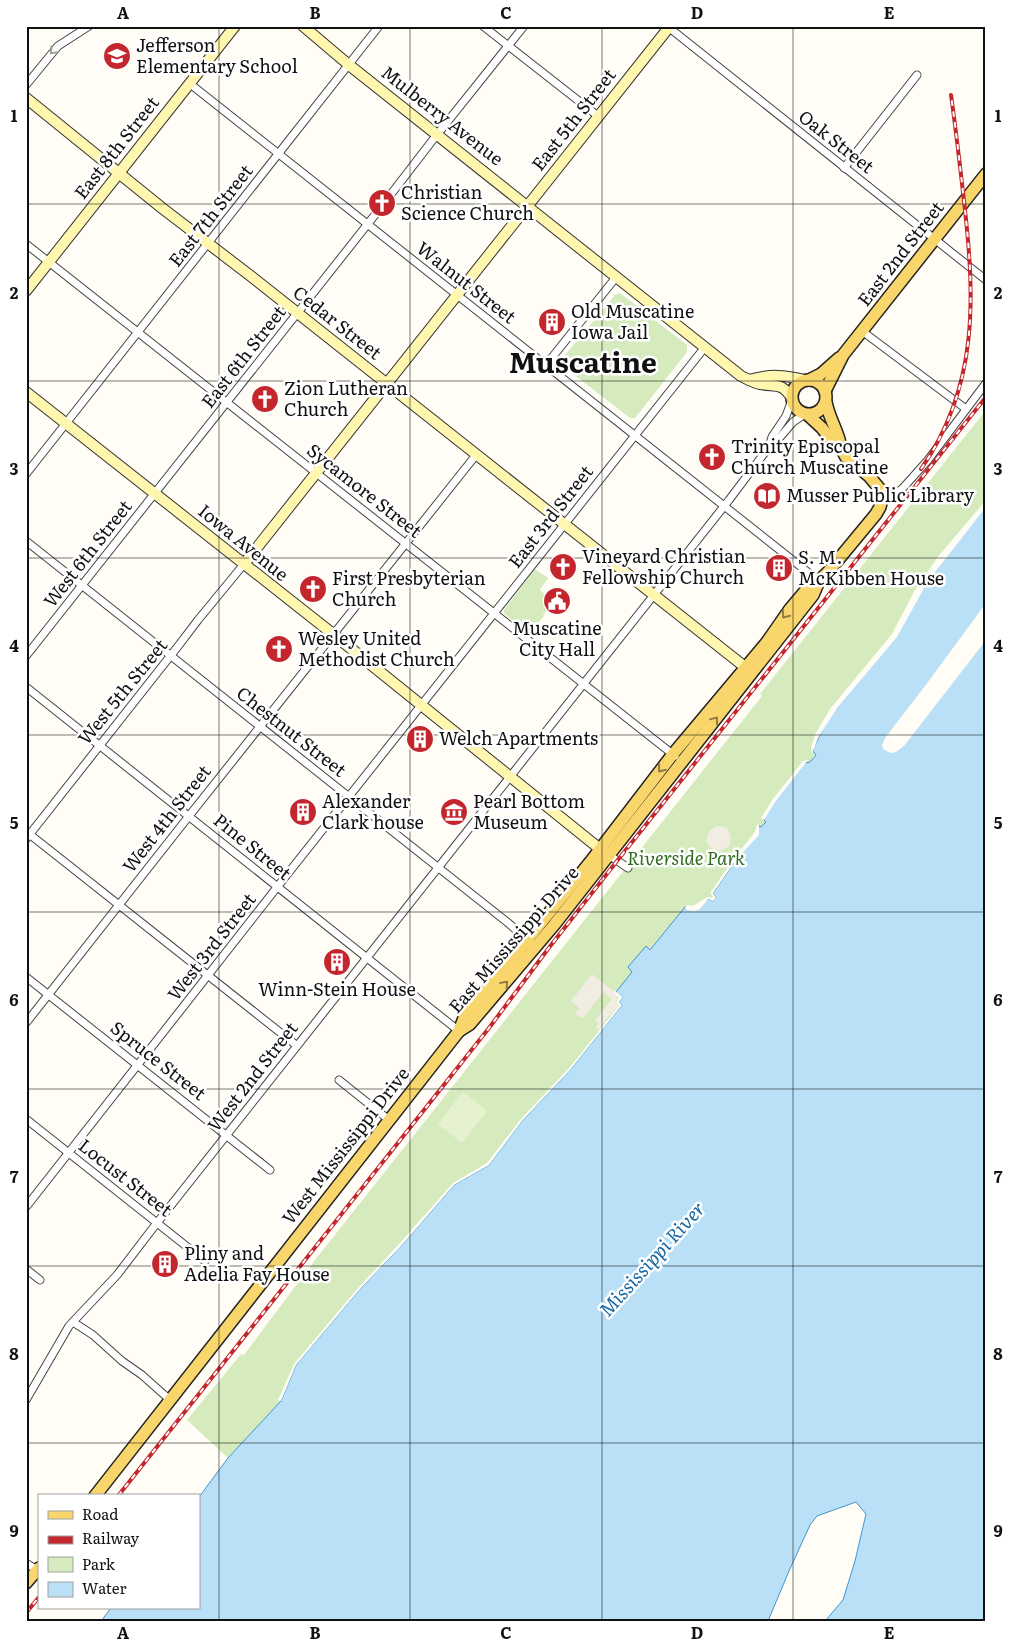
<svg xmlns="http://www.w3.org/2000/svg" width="1012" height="1647" viewBox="0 0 1012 1647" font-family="Literata,serif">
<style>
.green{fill:#d5ebbd}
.pitch{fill:#e6f2cf}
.plaza{fill:#f1ede2}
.water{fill:#b9e0f7;stroke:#3f96cf}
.pier{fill:#fffdf5}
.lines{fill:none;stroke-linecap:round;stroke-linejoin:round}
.street-casing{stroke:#444;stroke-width:9}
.secondary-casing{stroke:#333;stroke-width:12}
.primary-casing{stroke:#222;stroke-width:14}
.street{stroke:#fff;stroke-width:7}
.secondary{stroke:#fff6b0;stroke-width:10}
.primary{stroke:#f9d66b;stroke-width:11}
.rail-casing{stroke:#c4262e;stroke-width:4}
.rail{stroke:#fff;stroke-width:2;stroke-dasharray:5.5;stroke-linecap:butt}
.oneway{stroke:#a0a0a0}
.oneway2{stroke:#917d42}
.grid{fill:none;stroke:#111;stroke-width:1;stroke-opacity:0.55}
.labels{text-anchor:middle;stroke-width:5;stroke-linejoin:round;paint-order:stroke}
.poi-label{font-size:18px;fill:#111;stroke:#fff;text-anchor:start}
.street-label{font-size:18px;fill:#111;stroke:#fff}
.park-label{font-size:18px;font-style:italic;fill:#2f6b1f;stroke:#fff}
.water-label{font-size:19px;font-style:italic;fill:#1768a6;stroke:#fff}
.town-label{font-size:28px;font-weight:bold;fill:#111;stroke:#fff}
.neatline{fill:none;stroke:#111;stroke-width:2}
.grid-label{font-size:16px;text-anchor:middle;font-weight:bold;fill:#111}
</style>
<rect width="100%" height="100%" fill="#fffdf5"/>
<g class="green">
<path d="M620,293L687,345V352L635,418H630L564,367L562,359L615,295Z"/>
<path d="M986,410V502L894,635L784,801L785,845L664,933L650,950L646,946V972L585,1052L489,1165L281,1401L228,1458L187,1420L241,1354L244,1355L315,1260L762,696L760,694Z"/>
<path d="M535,569L548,578L540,590L546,595L545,602L549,608L543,615L544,616L529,634L507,616L504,613V610Z"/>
</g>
<path class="pitch" d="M463,1092L487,1111L462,1143L438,1124Z"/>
<g class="plaza">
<path d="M717,826L724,827L728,829L731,837L729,846L721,851L712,849L706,841L709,831Z"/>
<path d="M592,974L617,994L615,995L618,998L615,1002L619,1005L610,1016H609L599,1030L596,1027L599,1023L595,1020L612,999L603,992L583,1018L575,1014L579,1008L571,1001Z"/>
</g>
<path class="water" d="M986,502V1621H825L843,1600L855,1561L866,1514L856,1502L817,1516L810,1525L789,1571L768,1621H101L111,1608H199V1497L228,1458L281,1401L296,1365L360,1289L402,1245L454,1185L489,1165L522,1121L571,1069L622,1005L619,1002L623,997L616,992L632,972L628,967L646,946L650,950L685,907L694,909L708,899L713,901L716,898L713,893L736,860L757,833L759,826L761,827L766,822L763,819L775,800L805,763L810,762L816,755L813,751L814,747L832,711L894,635L917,592Z"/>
<g class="pier">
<path d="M986,500V507L928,581L897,637L837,708L818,738L812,754L811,747L816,733L830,709L892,634L915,590L937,558Z"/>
<path d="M986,603V640L904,746L896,752L891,753L883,749L882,745L885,738L925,686Z"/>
<path d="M808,760L775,802L764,820L761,818L773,799L803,761Z"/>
<path d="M757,824L759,826V835L736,860L713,893L716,898L713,901L708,899L700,909L695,911L687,910L685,908L687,905L693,906L707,897L712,898L713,896L711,894V892L734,858L755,832Z"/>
<path d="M614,990L623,997L619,1002L622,1005L571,1069L522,1121L489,1165L454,1185L402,1245L360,1289L296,1365L281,1401L278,1400L294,1364L358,1288L400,1243L453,1183L487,1163L521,1119L571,1066L619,1006L616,1002L619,998L616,995Z"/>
</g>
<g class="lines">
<g class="street-casing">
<g id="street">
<path d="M483,26L598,116"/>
<path d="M667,26L986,280"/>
<path d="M189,83L819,581"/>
<path d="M26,85L58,46L89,26"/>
<path d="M844,168L917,75"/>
<path d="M26,244L675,756"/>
<path d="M862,331L966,409"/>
<path d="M546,365L617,276"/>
<path d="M770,447L775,443L793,422L805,414"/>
<path d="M26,474L379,26"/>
<path d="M882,499L894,494L902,489L928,460L986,383"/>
<path d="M26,541L507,922L530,942"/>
<path d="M26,656L378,211L432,141L524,26"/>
<path d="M26,687L459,1031"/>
<path d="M28,833L296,1045"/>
<path d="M26,839L179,645L198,620L244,564"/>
<path d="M606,853L628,868"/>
<path d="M26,977L270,1170"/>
<path d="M26,1023L189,816L476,455"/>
<path d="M339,1080L389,1120"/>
<path d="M26,1119L205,1261"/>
<path d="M26,1207L278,886L705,347"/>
<path d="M26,1269L40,1280"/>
<path d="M73,1322L93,1335L122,1361L142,1375L170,1400"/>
<path d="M26,1400L69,1326L117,1275L153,1228L729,500L769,447L772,437L786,416L792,400"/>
<path d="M26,1563L37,1570"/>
</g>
</g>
<g class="secondary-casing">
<g id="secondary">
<path d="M303,26L349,65L741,376C747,379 754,383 760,384C777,387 781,382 792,398"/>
<path d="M26,98L162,208L252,277L745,667"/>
<path d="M26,291L235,26"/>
<path d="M749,380C769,374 785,375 805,380"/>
<path d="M26,392L333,634L600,849"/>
<path d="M244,564L670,26"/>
</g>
</g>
<g class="primary-casing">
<g id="primary">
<circle cx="809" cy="397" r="17"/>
<path d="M809,380L821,374L839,358"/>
<path d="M825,391L843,355L986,174"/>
<path d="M826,402C829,419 839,432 841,448"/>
<path d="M459,1031L470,1024L554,925L813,595L819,581"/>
<path d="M95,1496L459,1031L464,1018L591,861L673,754L767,642L790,609L806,590L819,581L828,572L876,514L880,507L882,499L879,488L869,476L846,457L841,448L834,444L822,428L808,415"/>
<path d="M26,1583L39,1568"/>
</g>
</g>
<use href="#street" class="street"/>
<use href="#secondary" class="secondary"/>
<use href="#primary" class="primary"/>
<g class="rail-casing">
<g id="rail">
<path d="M921,469C979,386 975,297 964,201C960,166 956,130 951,95"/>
<path d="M118,1496L489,1028L548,949L617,861L986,397"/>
<path d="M26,1613L39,1597"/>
</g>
</g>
<use href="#rail" class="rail"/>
</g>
<defs><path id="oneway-chevron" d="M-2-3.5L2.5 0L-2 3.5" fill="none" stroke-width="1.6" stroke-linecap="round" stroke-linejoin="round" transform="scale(1.25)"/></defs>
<use class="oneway" href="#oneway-chevron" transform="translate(53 51) rotate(134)"/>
<g class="oneway2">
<use href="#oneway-chevron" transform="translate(785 615) rotate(128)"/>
<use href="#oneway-chevron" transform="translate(715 720) rotate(-53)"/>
<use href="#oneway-chevron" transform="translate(661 769) rotate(128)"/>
<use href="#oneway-chevron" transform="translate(505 984) rotate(-49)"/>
</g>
<path class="grid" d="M219,26V1621M410,26V1621M602,26V1621M793,26V1621M26,204H986M26,381H986M26,558H986M26,735H986M26,912H986M26,1089H986M26,1266H986M26,1443H986"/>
<defs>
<g id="school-disc" transform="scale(1.4375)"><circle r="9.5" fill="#c4262e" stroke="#fff"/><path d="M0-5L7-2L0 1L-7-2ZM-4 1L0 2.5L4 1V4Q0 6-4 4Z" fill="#fff"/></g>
<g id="church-disc" transform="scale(1.4375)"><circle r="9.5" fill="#c4262e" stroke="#fff"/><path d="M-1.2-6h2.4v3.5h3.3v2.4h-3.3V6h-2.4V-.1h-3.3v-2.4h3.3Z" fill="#fff"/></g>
<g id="building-disc" transform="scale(1.4375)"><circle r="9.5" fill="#c4262e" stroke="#fff"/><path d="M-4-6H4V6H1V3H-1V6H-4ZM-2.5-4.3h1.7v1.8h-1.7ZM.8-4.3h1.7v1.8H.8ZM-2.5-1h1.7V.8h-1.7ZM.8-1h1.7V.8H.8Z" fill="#fff"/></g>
<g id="library-disc" transform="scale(1.4375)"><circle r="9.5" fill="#c4262e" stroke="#fff"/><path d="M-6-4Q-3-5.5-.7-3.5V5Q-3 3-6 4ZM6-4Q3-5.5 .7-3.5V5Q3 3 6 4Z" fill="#fff"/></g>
<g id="civic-disc" transform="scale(1.4375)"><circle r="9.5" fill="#c4262e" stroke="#fff"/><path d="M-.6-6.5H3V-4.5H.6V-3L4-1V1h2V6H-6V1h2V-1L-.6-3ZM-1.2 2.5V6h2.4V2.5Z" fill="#fff"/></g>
<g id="museum-disc" transform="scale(1.4375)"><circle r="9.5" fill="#c4262e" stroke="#fff"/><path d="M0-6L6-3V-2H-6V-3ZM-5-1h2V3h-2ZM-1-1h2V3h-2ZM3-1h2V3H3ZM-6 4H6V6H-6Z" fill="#fff"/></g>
</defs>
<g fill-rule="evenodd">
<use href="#school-disc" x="117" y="56"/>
<use href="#church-disc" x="382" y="203"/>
<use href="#building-disc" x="552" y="322"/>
<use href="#church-disc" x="265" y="399"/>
<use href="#church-disc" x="712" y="457"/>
<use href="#library-disc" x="767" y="496"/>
<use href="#church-disc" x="563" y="567"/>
<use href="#building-disc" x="779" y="568"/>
<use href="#church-disc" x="313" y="589"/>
<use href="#civic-disc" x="557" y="601"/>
<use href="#church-disc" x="279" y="649"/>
<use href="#building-disc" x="420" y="739"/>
<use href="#building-disc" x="303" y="812"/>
<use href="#museum-disc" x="454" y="812"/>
<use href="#building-disc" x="337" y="962"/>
<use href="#building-disc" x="165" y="1264"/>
</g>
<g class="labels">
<g class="poi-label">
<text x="136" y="52">Jefferson<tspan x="136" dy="21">Elementary School</tspan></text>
<text x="401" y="199">Christian<tspan x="401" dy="21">Science Church</tspan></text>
<text x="571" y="318">Old Muscatine<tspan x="571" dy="21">Iowa Jail</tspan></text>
<text x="284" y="395">Zion Lutheran<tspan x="284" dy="21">Church</tspan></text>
<text x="731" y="453">Trinity Episcopal<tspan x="731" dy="21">Church Muscatine</tspan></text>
<text x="786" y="502">Musser Public Library</text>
<text x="582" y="563">Vineyard Christian<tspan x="582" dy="21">Fellowship Church</tspan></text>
<text x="798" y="564">S. M.<tspan x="798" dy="21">McKibben House</tspan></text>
<text x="332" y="585">First Presbyterian<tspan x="332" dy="21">Church</tspan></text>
<text x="557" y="635" text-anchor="middle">Muscatine<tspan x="557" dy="21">City Hall</tspan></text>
<text x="298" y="645">Wesley United<tspan x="298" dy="21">Methodist Church</tspan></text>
<text x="439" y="745">Welch Apartments</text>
<text x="322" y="808">Alexander<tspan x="322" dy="21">Clark house</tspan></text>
<text x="473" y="808">Pearl Bottom<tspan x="473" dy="21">Museum</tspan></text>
<text x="337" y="996" text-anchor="middle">Winn-Stein House</text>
<text x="184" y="1260">Pliny and<tspan x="184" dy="21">Adelia Fay House</tspan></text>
</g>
<g class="street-label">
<text transform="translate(442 116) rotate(38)" y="6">Mulberry Avenue</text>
<text transform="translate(574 120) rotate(-52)" y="6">East 5th Street</text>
<text transform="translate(836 142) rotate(38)" y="6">Oak Street</text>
<text transform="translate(117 148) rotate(-52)" y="6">East 8th Street</text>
<text transform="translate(211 216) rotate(-52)" y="6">East 7th Street</text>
<text transform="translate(901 254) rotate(-52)" y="6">East 2nd Street</text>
<text transform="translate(466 283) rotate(38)" y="6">Walnut Street</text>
<text transform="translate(337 323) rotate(38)" y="6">Cedar Street</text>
<text transform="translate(244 357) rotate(-52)" y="6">East 6th Street</text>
<text transform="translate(364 491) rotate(38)" y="6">Sycamore Street</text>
<text transform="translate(551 517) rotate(-52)" y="6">East 3rd Street</text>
<text transform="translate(243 543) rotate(39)" y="6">Iowa Avenue</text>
<text transform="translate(88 554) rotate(-52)" y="6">West 6th Street</text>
<text transform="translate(123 692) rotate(-51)" y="6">West 5th Street</text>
<text transform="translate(291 732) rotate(38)" y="6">Chestnut Street</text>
<text transform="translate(167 819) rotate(-52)" y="6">West 4th Street</text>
<text transform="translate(252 847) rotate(39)" y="6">Pine Street</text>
<text transform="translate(514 940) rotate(-49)" y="6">East Mississippi Drive</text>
<text transform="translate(212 947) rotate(-52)" y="6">West 3rd Street</text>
<text transform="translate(158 1061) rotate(38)" y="6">Spruce Street</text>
<text transform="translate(253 1077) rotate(-52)" y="6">West 2nd Street</text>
<text transform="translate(346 1146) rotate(-52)" y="6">West Mississippi Drive</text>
<text transform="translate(125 1178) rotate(38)" y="6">Locust Street</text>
</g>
<g class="park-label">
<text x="686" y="865">Riverside Park</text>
</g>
<g class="water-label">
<text transform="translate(652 1259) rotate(-48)" y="7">Mississippi River</text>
</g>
<g class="town-label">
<text x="583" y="373">Muscatine</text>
</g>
</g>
<rect width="1012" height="1647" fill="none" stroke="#ffffff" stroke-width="55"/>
<rect x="38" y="1494" width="162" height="115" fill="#ffffff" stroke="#a0a0a0"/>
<rect x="48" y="1511" width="25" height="8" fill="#f9d66b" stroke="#a0a0a0"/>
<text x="82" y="1520" font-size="15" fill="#111111">Road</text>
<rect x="48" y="1536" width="25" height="8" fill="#c4262e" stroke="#a0a0a0"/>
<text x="82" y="1544" font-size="15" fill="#111111">Railway</text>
<rect x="48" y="1557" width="25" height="15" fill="#d5ebbd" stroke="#a0a0a0"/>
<text x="82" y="1570" font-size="15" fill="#111111">Park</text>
<rect x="48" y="1582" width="25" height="15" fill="#b9e0f7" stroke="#a0a0a0"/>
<text x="82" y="1594" font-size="15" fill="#111111">Water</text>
<rect x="28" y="28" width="956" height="1592" class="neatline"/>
<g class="grid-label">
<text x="123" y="19">A</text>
<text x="315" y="19">B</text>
<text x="506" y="19">C</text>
<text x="697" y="19">D</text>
<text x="889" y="19">E</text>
<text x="14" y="122">1</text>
<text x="998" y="122">1</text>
<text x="14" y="299">2</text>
<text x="998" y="299">2</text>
<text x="14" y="475">3</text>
<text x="998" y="475">3</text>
<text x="14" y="652">4</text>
<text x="998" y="652">4</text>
<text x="14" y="829">5</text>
<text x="998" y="829">5</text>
<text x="14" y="1006">6</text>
<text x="998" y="1006">6</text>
<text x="14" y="1183">7</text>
<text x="998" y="1183">7</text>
<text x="14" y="1360">8</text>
<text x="998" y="1360">8</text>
<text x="14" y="1537">9</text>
<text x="998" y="1537">9</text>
<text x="123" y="1639">A</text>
<text x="315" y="1639">B</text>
<text x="506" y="1639">C</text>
<text x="697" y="1639">D</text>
<text x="889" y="1639">E</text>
</g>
</svg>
